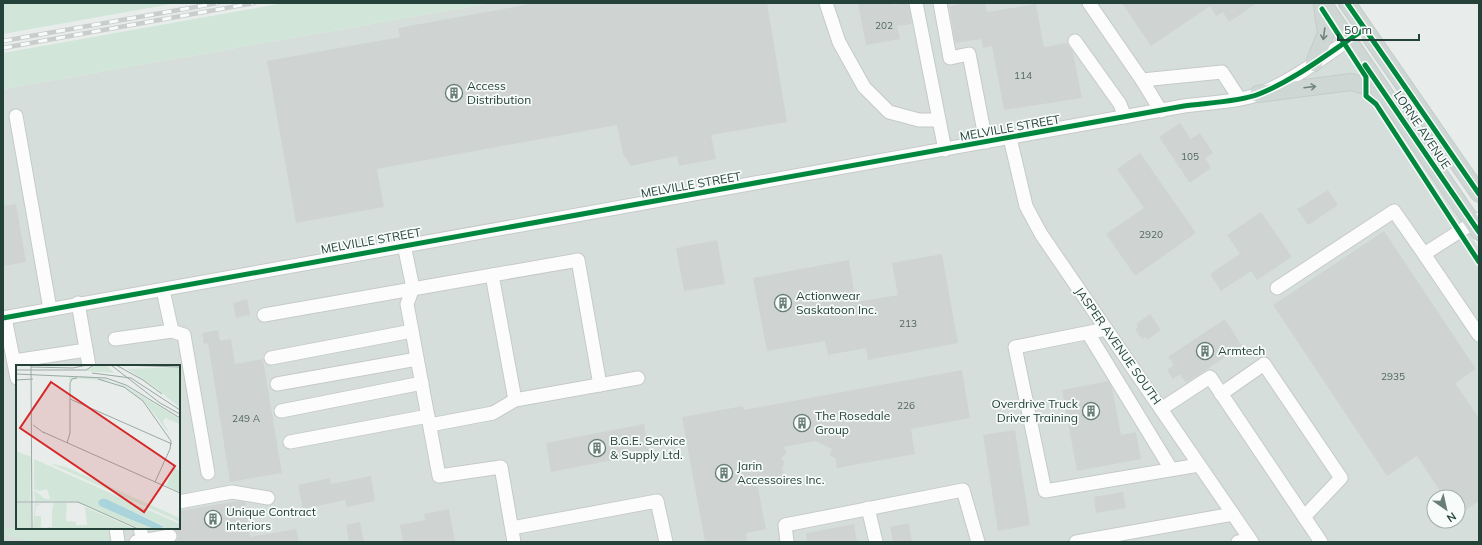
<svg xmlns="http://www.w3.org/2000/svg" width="1482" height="545" viewBox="0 0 1482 545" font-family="Mulish,sans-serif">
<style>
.built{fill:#d6dedb;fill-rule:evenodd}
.green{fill:#d1e6d8}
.building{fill:#cfd4d2}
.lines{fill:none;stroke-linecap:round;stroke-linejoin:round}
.minor-casing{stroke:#c5cac8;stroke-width:15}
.major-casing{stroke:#c3ccc9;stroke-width:18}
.minor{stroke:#fcfcfc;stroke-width:13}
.major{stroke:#cfd7d5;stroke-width:16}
.rail-casing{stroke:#c9cdcc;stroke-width:4.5}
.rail{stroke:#f7fbf9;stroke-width:3;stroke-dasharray:9;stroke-linecap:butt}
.cycleway-casing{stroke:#f7fbf9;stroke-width:8}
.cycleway{stroke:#00873e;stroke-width:5}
.oneway{stroke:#718580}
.labels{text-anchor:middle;stroke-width:3.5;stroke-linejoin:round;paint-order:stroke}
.number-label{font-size:10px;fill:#506761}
.poi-label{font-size:12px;fill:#24423a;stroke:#f7fbf9;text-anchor:start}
.street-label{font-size:12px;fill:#24423a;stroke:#f7fbf9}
.inset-road{fill:none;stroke:#9aa9a4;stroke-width:1}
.view{fill:#d62828;fill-opacity:0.15;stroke:#d62828;stroke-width:2}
.inset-edge{fill:none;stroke:#24423a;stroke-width:2}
</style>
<rect width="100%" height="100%" fill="#e8edeb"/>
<path class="built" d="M491,3H1317L1479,248V542H3V89ZM17,366H179V528H17ZM1434,497H1458V521H1434Z"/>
<g class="green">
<path d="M3,3H177L3,34Z"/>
<path d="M284,3H491L3,89V53Z"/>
<path d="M17,527L108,528L110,542H33L3,535V529Z"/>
</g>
<g class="building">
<path d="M536,3H767L787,122L711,135L716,159L679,166L677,156L631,166L623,154L617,125L377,169L384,207L296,223L267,61L400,37L398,28Z"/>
<path d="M858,3H893L894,5L908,3L912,24L897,26L900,39L866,45Z"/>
<path d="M967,3H985L987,12L1036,4L1044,47L1067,43L1073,53L1082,98L1004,110L992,46L983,48L981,39L955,43L949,6Z"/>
<path d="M1122,3H1257L1229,22L1223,12L1216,16L1210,6L1151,46Z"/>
<path d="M1180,123L1191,139L1200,133L1213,153L1205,158L1211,168L1190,183L1159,137Z"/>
<path d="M1140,153L1196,233L1135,276L1106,234L1144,208L1117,169Z"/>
<path d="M1328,190L1338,205L1308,225L1297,209Z"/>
<path d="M16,204L26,262L3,266V206Z"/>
<path d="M1261,212L1292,257L1257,280L1251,271L1221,291L1210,274L1240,254L1227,235Z"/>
<path d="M1384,231L1476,369L1455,383L1479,418V501L1458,515V497H1444L1417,456L1387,476L1273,305Z"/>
<path d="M717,240L725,284L684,291L676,248Z"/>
<path d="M942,254L958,343L868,360L866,348L828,355L825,341L767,351L753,278L849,260L856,302L898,295L892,263Z"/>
<path d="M247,299L250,315L236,318L233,303Z"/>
<path d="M1150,314L1161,330L1147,340L1146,337L1142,339L1135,329L1138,327L1136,324Z"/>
<path d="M1225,319L1242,346L1186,383L1180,374L1173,379L1167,370L1174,365L1168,357Z"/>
<path d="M218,330L220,341L231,339L235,364L263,359L282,473L230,482L208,343L204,344L202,333Z"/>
<path d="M962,370L970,418L911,429L915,454L837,468L835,458L829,455L832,449L815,441L783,447L787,453L781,458L785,463L782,467L784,478L757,483L766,529L746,533L747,542H705L682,417L743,406L744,410Z"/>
<path d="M1108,381L1112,388L1121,435L1136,432L1141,459L1077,471L1062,390Z"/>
<path d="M644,424L649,453L551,472L546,443Z"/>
<path d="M1015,430L1030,525L998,531L983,435Z"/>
<path d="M371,476L375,501L347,507L345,500L303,509L298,485L330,478L331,484Z"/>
<path d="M1123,492L1126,508L1096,513L1094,497Z"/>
<path d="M238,501L245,502L250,537L296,529L299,542H177L178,535L174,528H179V511Z"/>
<path d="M449,509L455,542H403L400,525L425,520L424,514Z"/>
<path d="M360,522L364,542H349L346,525Z"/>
<path d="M909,523L912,542H893L890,527Z"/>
<path d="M854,524L857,542H807L806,533Z"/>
</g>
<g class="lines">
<g class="minor-casing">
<g id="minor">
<path d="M826,3L839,42L864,87L889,112L919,120H938"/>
<path d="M916,3L945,150"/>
<path d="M940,3L950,58L969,54L986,142"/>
<path d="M1089,3L1142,80"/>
<path d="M1075,41L1120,104L1125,117"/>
<path d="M1161,111L1142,80L1222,72L1239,98"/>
<path d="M16,116L50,309"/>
<path d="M1010,138L1026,206L1041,234L1252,542"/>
<path d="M1479,219L1424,254L1479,335"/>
<path d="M404,245L413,288L407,304L439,476L501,467L514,542"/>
<path d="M492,275L515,400L638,378"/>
<path d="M1277,288L1394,211L1424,254"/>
<path d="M163,290L172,331L184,335L208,473"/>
<path d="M78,303L89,366"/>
<path d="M264,315L578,260L600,385"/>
<path d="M3,318L1184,106C1205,103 1239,102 1259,94C1297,79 1331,51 1365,29"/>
<path d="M5,318L17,378"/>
<path d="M1106,329L1015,347L1045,491L1199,465"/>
<path d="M1088,333L1171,469"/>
<path d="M115,339L172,331"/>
<path d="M271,358L412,331"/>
<path d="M14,361L86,350"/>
<path d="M277,384L417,359"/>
<path d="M1221,394L1264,364L1341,478L1304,517"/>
<path d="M1161,409L1210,377L1321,542"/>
<path d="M281,411L422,383"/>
<path d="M430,425L493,413L515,400"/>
<path d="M290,442L428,416"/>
<path d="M179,502L232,492L268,498"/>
<path d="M868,508L876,542"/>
<path d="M116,528L118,542"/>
<path d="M140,528L143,541"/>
<path d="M512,528L657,501L666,542"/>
<path d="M136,542L170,536"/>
<path d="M787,542L785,525L963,490L978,542"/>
<path d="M1076,542L1233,514"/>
<path d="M1238,542L1250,540"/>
</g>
</g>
<g class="major-casing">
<g id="major">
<path d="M1323,3L1479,232"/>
<path d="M1347,3L1479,194"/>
<path d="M1314,63L1326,33L1322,5"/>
<path d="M1258,94L1351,82L1366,86L1384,96"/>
</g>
</g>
<use href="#minor" class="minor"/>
<use href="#major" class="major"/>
<g class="rail-casing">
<g id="rail">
<path d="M3,41L218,3"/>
<path d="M3,48L254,3"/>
</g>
</g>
<use href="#rail" class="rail"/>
<g class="cycleway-casing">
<g id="cycleway">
<path d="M1347,3L1479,194"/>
<path d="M1322,9L1366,77V96L1376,104L1479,262"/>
<path d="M1365,65L1479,232"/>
<path d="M3,318L1184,106C1205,103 1239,102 1259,94C1297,79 1331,51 1365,29"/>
</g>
</g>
<use href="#cycleway" class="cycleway"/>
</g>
<defs><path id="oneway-shaft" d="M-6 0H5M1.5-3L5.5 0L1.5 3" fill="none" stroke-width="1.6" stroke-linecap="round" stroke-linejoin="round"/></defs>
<g class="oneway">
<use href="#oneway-shaft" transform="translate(1324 34) rotate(98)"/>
<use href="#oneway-shaft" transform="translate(1310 87) rotate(-7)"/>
</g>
<defs>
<g id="building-ring" transform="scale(0.9)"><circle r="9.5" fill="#f7fbf9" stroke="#697e78" stroke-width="1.5"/><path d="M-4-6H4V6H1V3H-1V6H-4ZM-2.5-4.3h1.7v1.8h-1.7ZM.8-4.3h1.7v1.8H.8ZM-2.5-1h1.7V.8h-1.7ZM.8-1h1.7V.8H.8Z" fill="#697e78"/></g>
</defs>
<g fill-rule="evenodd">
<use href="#building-ring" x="454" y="93"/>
<use href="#building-ring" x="783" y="303"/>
<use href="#building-ring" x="1205" y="351"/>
<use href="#building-ring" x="1091" y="411"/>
<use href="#building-ring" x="802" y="423"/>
<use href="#building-ring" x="597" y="448"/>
<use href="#building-ring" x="724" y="473"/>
<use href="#building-ring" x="213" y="519"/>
</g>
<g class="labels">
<g class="number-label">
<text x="884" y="29">202</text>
<text x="1023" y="79">114</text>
<text x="1190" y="160">105</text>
<text x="1151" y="238">2920</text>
<text x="908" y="327">213</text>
<text x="1393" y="380">2935</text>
<text x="906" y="409">226</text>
<text x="246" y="422">249 A</text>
</g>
<g class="poi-label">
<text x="467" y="90">Access<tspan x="467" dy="14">Distribution</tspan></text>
<text x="796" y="300">Actionwear<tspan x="796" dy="14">Saskatoon Inc.</tspan></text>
<text x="1218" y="355">Armtech</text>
<text x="1078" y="408" text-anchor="end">Overdrive Truck<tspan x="1078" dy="14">Driver Training</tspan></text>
<text x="815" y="420">The Rosedale<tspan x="815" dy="14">Group</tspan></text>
<text x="610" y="445">B.G.E. Service<tspan x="610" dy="14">&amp; Supply Ltd.</tspan></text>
<text x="737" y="470">Jarin<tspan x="737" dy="14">Accessoires Inc.</tspan></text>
<text x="226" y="516">Unique Contract<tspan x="226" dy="14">Interiors</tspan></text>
</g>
<g class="street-label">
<text transform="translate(1010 128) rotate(-10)" y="4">MELVILLE STREET</text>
<text transform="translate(1422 130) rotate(56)" y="4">LORNE AVENUE</text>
<text transform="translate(691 185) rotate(-10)" y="4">MELVILLE STREET</text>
<text transform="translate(371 241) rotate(-10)" y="4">MELVILLE STREET</text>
<text transform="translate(1118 346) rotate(55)" y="4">JASPER AVENUE SOUTH</text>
</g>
</g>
<g transform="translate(16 365)">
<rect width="164" height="164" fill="#e8edeb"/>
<path d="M80,0H90L98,8L70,6ZM164,2V43L140,23L111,4ZM19,11L78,12L92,15L109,21L164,54V59L149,53L147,57L156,72L128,36L109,22L95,16L58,13L53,16V12ZM0,86L15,92L14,136H0ZM18,94L164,159V164H148L149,161L118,147L122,157L138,164H124L59,136H19L18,125L29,134H34L31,124L23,126L18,124ZM33,98L50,102L128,137L164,153V157ZM158,103L164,106V127L150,121ZM0,138H15V164H0ZM19,138L25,139L20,141L19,151H25V162L29,163L17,164ZM38,138H51L50,156L60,157V160H71L69,142L119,164H32L31,162H36V145Z" fill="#d1e6d8"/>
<path d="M85,134H90L149,162L138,164L102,149L84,141L82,137Z" fill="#a9d4db"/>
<path class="inset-road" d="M15,0L16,164M95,0L144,38L164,49M100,0L127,15L146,29M105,0L164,2M15,2L57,3L71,0M0,5H70L78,0M76,8L115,13L164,45M0,9L90,13L110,20L164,53M82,14L108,22L127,36L155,76L154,84L139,117M0,15L17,14M54,34L156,79M17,60L28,68M27,67L164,128M51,78L54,68V18L56,14L61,13M0,137H62L122,164"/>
<path class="view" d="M35,17L159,101L128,147L4,63Z"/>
<rect width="164" height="164" class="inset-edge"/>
</g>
<rect width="1482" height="545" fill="none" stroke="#24423a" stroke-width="8"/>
<g transform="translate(1446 509) rotate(146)"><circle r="19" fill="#f7fbf9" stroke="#a3b1ad"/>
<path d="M0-3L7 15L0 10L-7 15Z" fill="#697e78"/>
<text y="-6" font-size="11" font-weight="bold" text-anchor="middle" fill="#24423a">N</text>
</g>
<path d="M1338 34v6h81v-6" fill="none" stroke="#24423a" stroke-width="2"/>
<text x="1344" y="34" font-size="12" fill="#24423a" stroke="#f7fbf9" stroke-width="3" paint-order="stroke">50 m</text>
</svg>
